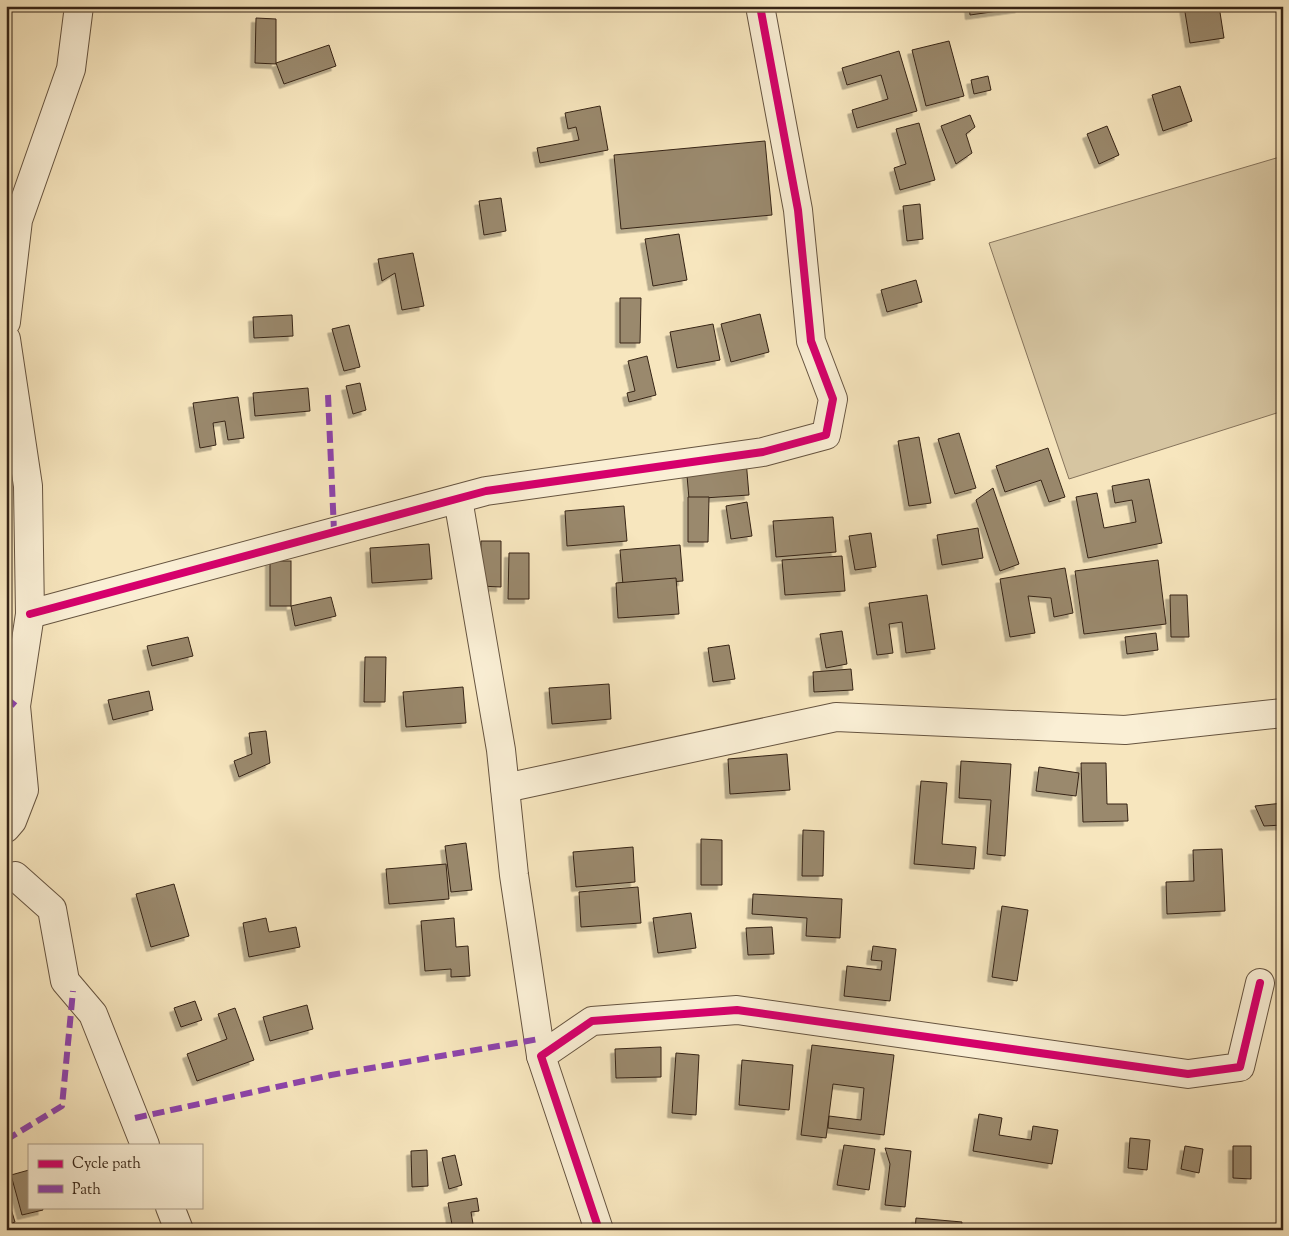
<svg xmlns="http://www.w3.org/2000/svg" width="1289" height="1236" viewBox="0 0 1289 1236" font-family="'Sorts Mill Goudy',serif">
<style>
.green{fill:#d6c5a1;stroke:#86745c}
.building{fill:#9a896d;stroke:#362416;filter:url(#shadow)}
.lines{fill:none;stroke-linecap:round;stroke-linejoin:round}
.minor-casing{stroke:#665440;stroke-width:30}
.minor{stroke:#faefd5;stroke-width:28}
.quiet{stroke:#8e44ad;stroke-width:6;stroke-dasharray:12 6;stroke-linecap:butt}
.cycleway-casing{stroke:#faefd5;stroke-width:11}
.cycleway{stroke:#d6006c;stroke-width:8}
</style>
<defs>
<filter id="shadow"><feDropShadow dx="-4.5" dy="4.5" stdDeviation="0" flood-color="#0004"/></filter>
</defs>
<rect width="100%" height="100%" fill="#f7e6be"/>
<filter id="stains"><feTurbulence type="fractalNoise" baseFrequency=".004" numOctaves="4"/><feColorMatrix values="0 0 0 0 .2 0 0 0 0 .09 0 0 0 0 .02 0 0 0 .5 -.17"/></filter>
<radialGradient id="worn" r=".72"><stop offset=".6" stop-color="#630" stop-opacity="0"/><stop offset="1" stop-color="#630" stop-opacity=".3"/></radialGradient>
<path class="green" d="M1283,156V411L1069,479L989,243Z"/>
<g class="building">
<path d="M969,6H1020V8L970,15Z"/>
<path d="M1184,6H1219L1224,38L1190,43Z"/>
<path d="M256,18L276,19V64L255,63Z"/>
<path d="M949,41L964,96L926,106L912,50Z"/>
<path d="M329,45L336,66L284,84L276,63Z"/>
<path d="M899,51L917,111L857,128L852,110L888,99L881,75L847,85L842,68Z"/>
<path d="M988,76L991,90L974,94L971,80Z"/>
<path d="M1180,86L1192,121L1163,131L1152,95Z"/>
<path d="M600,106L608,150L540,163L537,148L579,140L576,127L568,129L565,113Z"/>
<path d="M970,115L975,127L966,134L972,153L956,164L941,126Z"/>
<path d="M919,123L935,180L900,190L894,168L906,164L896,129Z"/>
<path d="M1107,126L1119,155L1099,164L1087,134Z"/>
<path d="M765,141L772,215L621,229L614,155Z"/>
<path d="M501,198L506,231L484,235L479,201Z"/>
<path d="M920,204L923,239L907,241L903,206Z"/>
<path d="M679,234L687,280L653,286L645,239Z"/>
<path d="M413,253L424,306L402,310L395,273L382,281L378,259Z"/>
<path d="M916,280L922,302L887,312L881,290Z"/>
<path d="M620,298H641L640,343H620Z"/>
<path d="M760,314L769,352L731,362L721,324Z"/>
<path d="M292,315L293,336L254,338L253,317Z"/>
<path d="M713,324L720,360L677,368L670,332Z"/>
<path d="M349,325L360,367L344,371L332,329Z"/>
<path d="M647,356L656,395L629,402L627,393L635,391L628,361Z"/>
<path d="M360,383L366,410L353,414L346,386Z"/>
<path d="M308,388L310,411L255,416L253,393Z"/>
<path d="M238,397L244,438L228,440L225,421L213,423L216,445L200,448L193,403Z"/>
<path d="M959,433L976,488L955,494L938,439Z"/>
<path d="M919,437L931,503L909,506L898,441Z"/>
<path d="M1048,448L1065,497L1049,502L1041,480L1005,492L996,466Z"/>
<path d="M746,460L749,495L689,499L686,464Z"/>
<path d="M1149,479L1162,543L1088,558L1076,497L1097,493L1104,528L1136,522L1132,500L1115,503L1112,486Z"/>
<path d="M993,488L1019,564L1000,571L976,500Z"/>
<path d="M688,497H709L708,542H688Z"/>
<path d="M747,502L752,536L731,539L726,506Z"/>
<path d="M624,506L627,541L567,546L565,511Z"/>
<path d="M833,517L836,552L776,557L773,521Z"/>
<path d="M978,528L983,558L942,565L937,535Z"/>
<path d="M871,533L876,567L855,570L849,536Z"/>
<path d="M481,541H501V587L480,586Z"/>
<path d="M429,544L432,579L372,583L370,548Z"/>
<path d="M680,545L683,581L623,585L620,550Z"/>
<path d="M509,553H529V599H508Z"/>
<path d="M842,556L845,591L785,595L782,560Z"/>
<path d="M1158,560L1166,624L1084,634L1075,571Z"/>
<rect x="270" y="561" width="21" height="45"/>
<path d="M1065,568L1073,613L1054,617L1051,598L1028,596L1035,633L1010,637L1000,579Z"/>
<path d="M676,578L679,614L618,618L616,583Z"/>
<path d="M927,595L935,649L906,653L902,622L889,624L893,653L877,655L869,603Z"/>
<path d="M1170,595H1187L1189,637H1171Z"/>
<path d="M331,597L336,616L295,626L291,606Z"/>
<path d="M842,631L847,664L826,668L820,634Z"/>
<path d="M1156,633L1158,650L1127,654L1125,637Z"/>
<path d="M188,637L193,656L152,666L147,646Z"/>
<path d="M729,645L735,679L713,682L708,648Z"/>
<path d="M365,657H386L385,702H364Z"/>
<path d="M851,669L853,690L814,692L813,672Z"/>
<path d="M609,684L611,719L552,724L549,688Z"/>
<path d="M463,687L466,723L406,727L403,692Z"/>
<path d="M149,691L153,710L113,720L108,700Z"/>
<path d="M266,731L270,763L239,777L234,761L252,754L249,733Z"/>
<path d="M787,754L790,790L730,794L728,759Z"/>
<path d="M961,761L1011,764L1005,856L987,854L991,800L959,798Z"/>
<path d="M1081,763H1106L1107,804H1127L1128,821L1083,822Z"/>
<path d="M1039,767L1079,773L1076,796L1036,791Z"/>
<path d="M921,781L947,783L942,844L976,847L974,869L914,864Z"/>
<path d="M1283,803V825L1264,826L1255,806Z"/>
<path d="M803,830L824,831L823,876H802Z"/>
<path d="M701,839L722,840V885H701Z"/>
<path d="M466,843L472,890L451,892L445,846Z"/>
<path d="M633,847L635,882L576,887L573,852Z"/>
<path d="M1222,849L1225,911L1167,914L1166,882L1194,881L1193,850Z"/>
<path d="M446,864L449,899L389,904L386,869Z"/>
<path d="M174,884L189,936L151,947L136,894Z"/>
<path d="M638,887L641,923L581,927L579,892Z"/>
<path d="M753,894L842,899L840,938L806,936L807,918L752,914Z"/>
<path d="M1002,906L1028,910L1017,981L992,977Z"/>
<path d="M691,913L696,948L658,953L653,918Z"/>
<path d="M266,918L269,932L296,927L300,947L249,957L243,923Z"/>
<path d="M454,918L456,947L468,946L470,976L451,977V969L425,971L421,921Z"/>
<path d="M772,927L774,954L748,955L746,928Z"/>
<path d="M873,946L896,949L890,1001L844,996L847,966L881,970L882,961L871,960Z"/>
<path d="M195,1001L202,1020L181,1027L174,1008Z"/>
<path d="M307,1005L313,1029L270,1041L263,1017Z"/>
<path d="M235,1008L254,1060L197,1081L187,1054L227,1039L218,1014Z"/>
<path d="M812,1045L894,1055L884,1135L828,1128L829,1116L861,1120L864,1088L833,1084L826,1138L801,1135Z"/>
<path d="M661,1047V1077L616,1078L615,1049Z"/>
<path d="M676,1053L699,1055L696,1115L672,1113Z"/>
<path d="M742,1060L793,1065L789,1110L739,1105Z"/>
<path d="M979,1114L1002,1118L999,1135L1031,1140L1033,1126L1058,1130L1052,1164L973,1151Z"/>
<path d="M1130,1138L1150,1140L1147,1170L1128,1168Z"/>
<path d="M844,1145L875,1149L869,1190L837,1185Z"/>
<path d="M1185,1146L1203,1149L1199,1173L1181,1169Z"/>
<path d="M1233,1146H1251V1179L1233,1178Z"/>
<path d="M885,1148L911,1151L905,1207L885,1205L890,1164Z"/>
<path d="M427,1150L428,1186L412,1187L411,1151Z"/>
<path d="M455,1155L462,1185L449,1189L442,1158Z"/>
<path d="M29,1170V1207H42L43,1210L22,1215L11,1175Z"/>
<path d="M477,1198L479,1211L471,1212L474,1230H453L448,1203Z"/>
<path d="M8,1199L15,1222L6,1225V1200Z"/>
<path d="M916,1218L962,1222L961,1230H915Z"/>
</g>
<g class="lines">
<g class="minor-casing">
<g id="minor">
<path d="M6,322L18,220L71,69L79,6"/>
<path d="M6,339L28,486L30,614L16,706L24,790L12,821L6,828"/>
<path d="M458,499L501,750L514,875L541,1056"/>
<path d="M30,614L486,491L763,452L826,435L833,399L811,341L798,210L760,6"/>
<path d="M505,788L836,717L1125,730L1283,713"/>
<path d="M6,879L15,876L52,909L65,981L93,1014L145,1145"/>
<path d="M170,1207L179,1230"/>
<path d="M599,1230L541,1056L592,1021L737,1010L1188,1074L1240,1067L1260,983"/>
</g>
</g>
<use href="#minor" class="minor"/>
<g class="quiet">
<path d="M328,395L334,531"/>
<path d="M6,698L16,706"/>
<path d="M135,1118L331,1075L539,1039"/>
<path d="M6,1140L62,1106L73,991"/>
</g>
<g class="cycleway-casing">
<g id="cycleway">
<path d="M30,614L486,491L763,452L826,435L833,399L811,341L798,210L760,6"/>
<path d="M599,1230L541,1056L592,1021L737,1010L1188,1074L1240,1067L1260,983"/>
</g>
</g>
<use href="#cycleway" class="cycleway"/>
</g>
<rect width="1289" height="1236" fill="none" stroke="#f7e6be" stroke-width="25"/>
<rect x="8" y="8" width="1274" height="1221" fill="none" stroke="#362416" stroke-width="2.5"/>
<rect x="12" y="12" width="1264" height="1211" fill="none" stroke="#362416"/>
<rect x="28" y="1144" width="175" height="65" fill="#faefd5" stroke="#ac9e89"/>
<rect x="38" y="1160" width="25" height="8" fill="#d6006c" stroke="#ac9e89"/>
<text x="72" y="1168" font-size="15" fill="#362416">Cycle path</text>
<rect x="38" y="1185" width="25" height="8" fill="#8e44ad" stroke="#ac9e89"/>
<text x="72" y="1194" font-size="15" fill="#362416">Path</text>
<rect width="100%" height="100%" filter="url(#stains)"/>
<rect width="100%" height="100%" fill="url(#worn)"/>
</svg>
